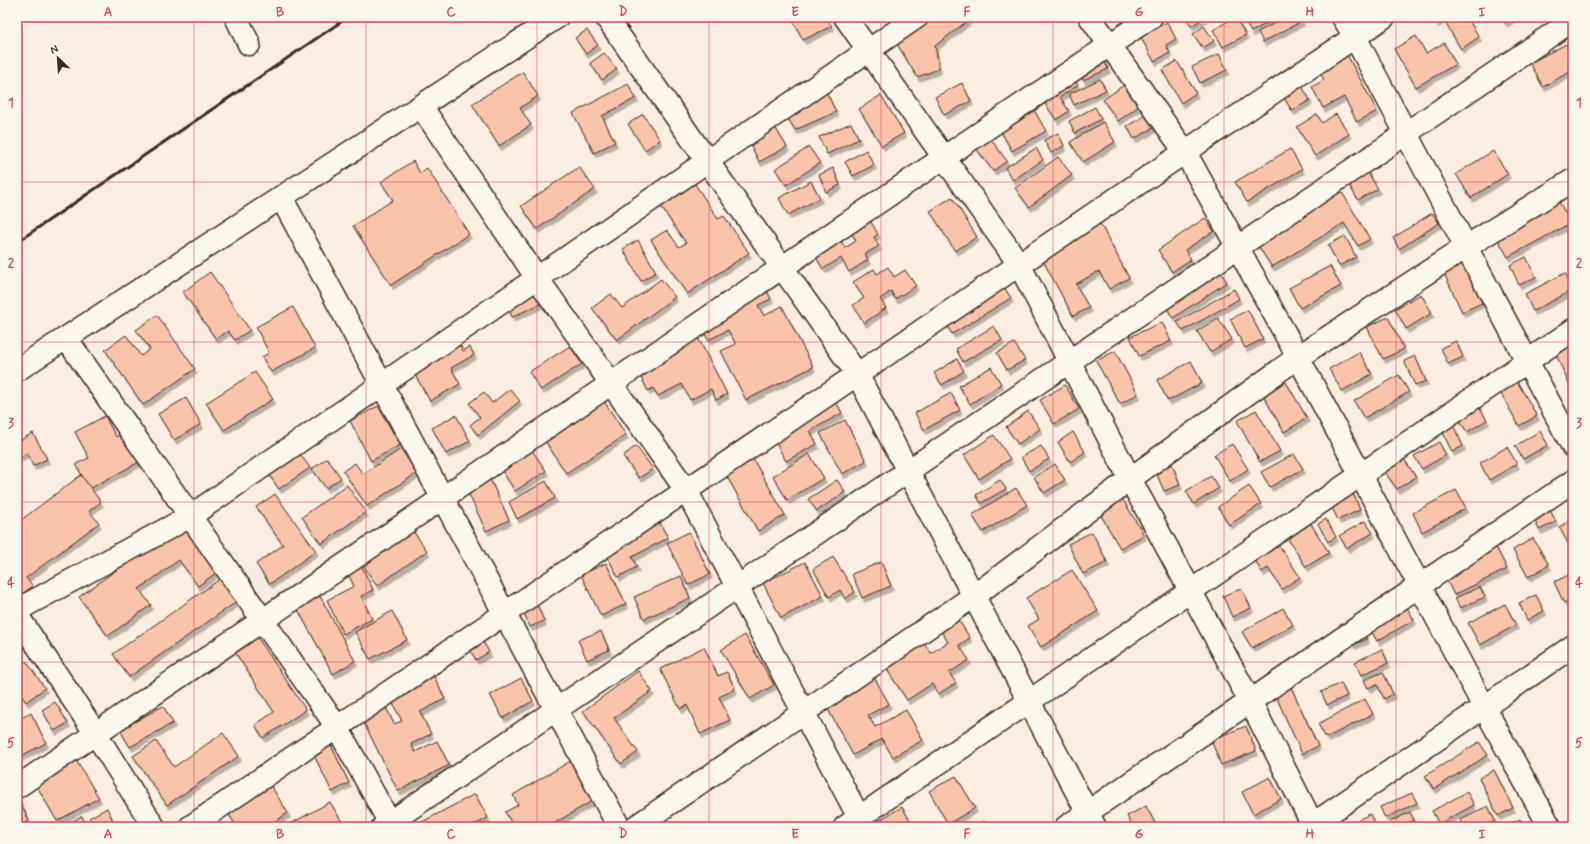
<svg xmlns="http://www.w3.org/2000/svg" width="1590" height="844" viewBox="0 0 1590 844" font-family="Mynerve,sans-serif">
<style>
.building{fill:#f9c3ac;stroke:#3b2a1e;filter:url(#shadow)}
.lines{fill:none;stroke-linecap:round;stroke-linejoin:round}
.minor-casing{stroke:#3b2a1e;stroke-width:25}
.minor{stroke:#fbf7ec;stroke-width:22}
.rail{stroke:#3b2a1e;stroke-width:3}
.grid{fill:none;stroke:#d1495b;stroke-width:1;stroke-opacity:0.55}
.neatline{fill:none;stroke:#d1495b;stroke-width:1.5}
.grid-label{font-size:13px;text-anchor:middle;font-weight:bold;fill:#d1495b}
</style>
<defs>
<filter id="shadow"><feDropShadow dx="2.5" dy="4.5" stdDeviation="0" flood-color="#0004"/></filter>
</defs>
<rect width="100%" height="100%" fill="#fbeddf"/>
<filter id="ink" filterUnits="userSpaceOnUse"><feTurbulence type="fractalNoise" baseFrequency=".025" numOctaves="2"/><feDisplacementMap in="SourceGraphic" scale="8" xChannelSelector="R" yChannelSelector="G"/><feConvolveMatrix kernelMatrix="1 2 1 2 8 2 1 2 1" color-interpolation-filters="sRGB"/></filter>
<g filter="url(#ink)">
<g class="building">
<path d="M791,17H825L832,26L803,40Z"/>
<path d="M925,17L971,18L935,46L939,69L917,77L896,42Z"/>
<path d="M1186,17H1206L1191,26Z"/>
<path d="M1235,17L1246,35L1223,47L1213,30Z"/>
<path d="M1257,17H1278L1251,32L1246,23Z"/>
<path d="M1286,17H1300L1302,21L1263,42L1258,32Z"/>
<path d="M1433,17H1467L1479,37L1461,49L1443,19L1436,23Z"/>
<path d="M1501,17H1515L1505,23Z"/>
<path d="M1167,22L1176,39L1166,45L1170,53L1154,61L1140,36Z"/>
<path d="M1204,26L1214,41L1203,48L1193,34Z"/>
<path d="M587,30L598,45L586,54L575,38Z"/>
<path d="M1416,36L1426,53L1444,43L1456,64L1416,87L1394,49Z"/>
<path d="M1566,44L1573,57V70L1543,87L1530,63Z"/>
<path d="M1344,49L1377,111L1357,122L1344,97L1323,108L1312,87L1324,80L1316,64Z"/>
<path d="M604,53L617,69L602,80L590,63Z"/>
<path d="M1219,54L1227,70L1200,83L1192,67Z"/>
<path d="M1103,58L1108,69L1083,80L1079,69Z"/>
<path d="M1177,61L1196,93L1181,103L1162,70Z"/>
<path d="M1293,71L1310,100L1292,111L1274,81Z"/>
<path d="M523,72L538,96L520,108L531,125L499,146L472,104Z"/>
<path d="M1073,77L1078,85L1060,97L1069,111L1056,120L1041,97Z"/>
<path d="M1100,79L1106,90L1074,105L1069,94Z"/>
<path d="M962,83L971,101L944,115L935,97Z"/>
<path d="M628,84L636,98L602,116L615,142L594,153L573,113Z"/>
<path d="M1124,85L1139,106L1118,121L1103,100Z"/>
<path d="M826,91L836,112L795,130L786,115Z"/>
<path d="M881,95L904,133L882,146L859,109Z"/>
<path d="M1030,103L1046,131L1012,151L996,123Z"/>
<path d="M1095,107L1101,119L1075,133L1069,121Z"/>
<path d="M643,114L660,140L645,150L628,124Z"/>
<path d="M1148,114L1155,127L1134,139L1127,126Z"/>
<path d="M1317,114L1322,123L1336,114L1349,134L1315,156L1297,127Z"/>
<path d="M770,119L787,147L759,162L746,135Z"/>
<path d="M1103,122L1115,142L1083,162L1070,142Z"/>
<path d="M851,123L859,139L827,154L819,137Z"/>
<path d="M1058,133L1064,146L1051,153L1044,140Z"/>
<path d="M990,138L1007,161L993,171L976,148Z"/>
<path d="M809,147L820,163L786,185L775,169Z"/>
<path d="M1036,148L1043,160L1013,180L1005,168Z"/>
<path d="M1290,149L1302,169L1247,202L1235,182Z"/>
<path d="M866,150L874,165L853,176L845,162Z"/>
<path d="M1493,151L1508,174L1471,198L1456,174Z"/>
<path d="M1058,157L1072,175L1029,207L1015,188Z"/>
<path d="M413,161L420,173L427,168L469,234L391,285L353,226L393,200L381,182Z"/>
<path d="M579,167L595,189L537,229L521,206Z"/>
<path d="M833,168L840,185L826,192L819,175Z"/>
<path d="M1367,171L1378,189L1358,200L1347,181Z"/>
<path d="M689,175L718,219L724,216L749,253L687,294L651,240L667,230L679,247L686,243L655,198Z"/>
<path d="M811,181L820,198L788,215L779,198Z"/>
<path d="M1340,189L1370,239L1358,246L1344,223L1272,267L1255,241Z"/>
<path d="M952,197L977,237L955,251L930,211Z"/>
<path d="M1558,200L1571,223L1508,257L1495,234Z"/>
<path d="M1094,212L1129,278L1109,289L1099,271L1076,284L1089,308L1073,316L1034,244Z"/>
<path d="M1432,213L1439,223L1399,249L1393,238Z"/>
<path d="M868,217L878,234L874,237L879,246L865,254L868,260L849,272L841,258L823,269L814,254L840,239L845,248L856,241L849,228Z"/>
<path d="M1205,218L1214,231L1185,250L1191,259L1172,272L1158,250Z"/>
<path d="M1345,236L1356,257L1339,266L1328,245Z"/>
<path d="M638,240L656,272L641,281L623,249Z"/>
<path d="M1526,257L1536,277L1519,285L1510,265Z"/>
<path d="M1462,261L1482,303L1462,312L1443,271Z"/>
<path d="M1330,266L1341,286L1300,308L1289,288Z"/>
<path d="M888,267L894,277L905,270L916,286L895,299L891,291L880,299L886,308L864,323L853,305L864,298L853,282L874,269L877,274Z"/>
<path d="M1220,271L1227,282L1173,318L1166,307Z"/>
<path d="M210,272L250,330L235,340L228,331L216,339L183,292Z"/>
<path d="M1565,273L1573,290L1533,311L1525,294Z"/>
<path d="M997,276L1011,298L952,334L939,312Z"/>
<path d="M661,279L675,297L617,340L592,308L611,294L622,308Z"/>
<path d="M531,283L540,304L512,317L502,295Z"/>
<path d="M763,283L771,299L758,305L764,316L782,306L813,367L746,400L721,351L736,344L728,330L708,340L700,323Z"/>
<path d="M1234,289L1239,299L1183,331L1177,322Z"/>
<path d="M1421,294L1432,313L1406,329L1395,309Z"/>
<path d="M293,307L315,348L271,372L262,357L269,353L256,327Z"/>
<path d="M1248,310L1263,339L1245,348L1230,319Z"/>
<path d="M157,315L195,369L143,405L105,350L126,335L141,356L150,349L136,330Z"/>
<path d="M1388,317L1404,349L1383,359L1367,327Z"/>
<path d="M1218,318L1232,339L1210,352L1197,331Z"/>
<path d="M1162,322L1171,341L1139,356L1130,337Z"/>
<path d="M994,326L1002,340L963,362L956,349Z"/>
<path d="M697,336L727,394L716,400L711,389L690,400L682,384L658,396L653,388L648,391L636,367Z"/>
<path d="M457,339L463,351L470,347L474,355L451,368L460,384L430,401L410,366Z"/>
<path d="M1456,341L1463,357L1448,364L1441,348Z"/>
<path d="M1014,343L1025,360L1007,370L997,353Z"/>
<path d="M1573,345V383L1569,384L1555,352Z"/>
<path d="M570,346L582,364L541,390L529,372Z"/>
<path d="M1115,351L1138,394L1120,404L1096,361Z"/>
<path d="M1359,352L1372,374L1342,391L1329,369Z"/>
<path d="M1415,356L1426,381L1415,385L1404,361Z"/>
<path d="M957,359L964,371L942,385L934,373Z"/>
<path d="M1191,361L1202,383L1168,401L1157,380Z"/>
<path d="M991,367L1001,384L970,404L959,386Z"/>
<path d="M255,372L273,399L224,430L206,403Z"/>
<path d="M1399,375L1409,392L1364,418L1354,401Z"/>
<path d="M1515,378L1537,416L1519,426L1498,388Z"/>
<path d="M1286,382L1307,418L1284,432L1263,395Z"/>
<path d="M1065,385L1079,409L1054,424L1040,400Z"/>
<path d="M510,389L520,401L478,435L470,425L480,417L469,403L484,392L492,403Z"/>
<path d="M598,392L626,435L566,473L540,433Z"/>
<path d="M951,393L960,410L924,430L915,413Z"/>
<path d="M832,395L842,413L810,431L817,444L786,461L771,434Z"/>
<path d="M186,398L201,424L174,440L158,414Z"/>
<path d="M1477,404L1487,420L1467,432L1457,416Z"/>
<path d="M378,406L400,445L371,461L350,421Z"/>
<path d="M1256,410L1280,451L1260,462L1237,421Z"/>
<path d="M1028,411L1040,429L1018,444L1006,427Z"/>
<path d="M456,415L470,441L446,454L432,428Z"/>
<path d="M105,416L116,437L126,432L141,461L89,489L76,464L89,458L75,432Z"/>
<path d="M845,420L866,461L842,474L820,433Z"/>
<path d="M1454,427L1463,446L1452,452L1443,433Z"/>
<path d="M1540,431L1548,445L1523,459L1515,446Z"/>
<path d="M1073,432L1085,452L1070,462L1058,442Z"/>
<path d="M33,433L47,459L33,466L27,453L17,459V442Z"/>
<path d="M994,435L1010,459L979,479L964,455Z"/>
<path d="M526,441L546,471L515,491L496,461Z"/>
<path d="M1439,442L1446,455L1422,469L1414,456Z"/>
<path d="M293,444L310,468L279,489L263,466Z"/>
<path d="M1232,444L1248,469L1230,481L1214,455Z"/>
<path d="M636,446L653,469L639,478L623,456Z"/>
<path d="M1041,446L1049,459L1029,471L1021,457Z"/>
<path d="M1507,447L1517,464L1489,480L1480,463Z"/>
<path d="M401,449L417,473L367,506L343,471L355,463L363,474Z"/>
<path d="M749,452L785,515L758,531L722,468Z"/>
<path d="M809,454L824,478L787,500L773,476Z"/>
<path d="M1294,454L1303,469L1270,487L1261,472Z"/>
<path d="M327,458L341,478L326,488L312,469Z"/>
<path d="M1404,459L1416,477L1397,489L1385,472Z"/>
<path d="M1055,464L1065,480L1044,493L1034,477Z"/>
<path d="M1172,464L1180,485L1164,491L1155,470Z"/>
<path d="M81,475L101,502L89,511L99,523L26,578L33,586L18,597L17,596V523Z"/>
<path d="M488,475L509,520L486,531L465,486Z"/>
<path d="M1211,476L1219,488L1194,504L1186,491Z"/>
<path d="M837,480L845,492L817,511L808,499Z"/>
<path d="M1000,480L1006,489L981,503L976,495Z"/>
<path d="M546,481L555,498L517,519L509,502Z"/>
<path d="M347,485L366,512L321,544L302,517Z"/>
<path d="M1249,486L1261,504L1229,525L1218,507Z"/>
<path d="M1016,488L1027,505L983,532L972,515Z"/>
<path d="M1456,490L1466,508L1422,532L1413,513Z"/>
<path d="M1352,491L1360,510L1338,520L1329,501Z"/>
<path d="M275,494L316,551L270,584L256,564L283,545L256,507Z"/>
<path d="M1122,498L1144,535L1120,548L1099,512Z"/>
<path d="M1548,506L1556,522L1539,530L1532,514Z"/>
<path d="M654,512L668,538L632,557L637,567L618,577L599,541Z"/>
<path d="M1308,519L1329,553L1306,567L1285,534Z"/>
<path d="M1326,519L1336,537L1328,542L1318,524Z"/>
<path d="M1573,519V552L1559,527Z"/>
<path d="M184,521L220,570L198,586L179,560L139,589L151,605L108,636L79,597Z"/>
<path d="M1365,521L1373,533L1347,548L1339,536Z"/>
<path d="M411,528L427,551L377,586L361,562Z"/>
<path d="M689,532L710,574L688,585L667,543Z"/>
<path d="M1092,532L1107,562L1083,574L1068,544Z"/>
<path d="M1533,538L1549,565L1528,577L1513,550Z"/>
<path d="M1493,541L1507,569L1454,595L1440,566Z"/>
<path d="M1278,544L1300,577L1282,589L1268,568L1262,572L1254,559Z"/>
<path d="M833,557L855,592L845,599L840,590L829,597L813,569Z"/>
<path d="M805,562L823,596L781,618L763,583Z"/>
<path d="M881,562L891,586L862,598L852,574Z"/>
<path d="M606,563L626,604L601,616L581,575Z"/>
<path d="M362,567L373,590L361,596L372,619L343,634L327,600L354,586L348,574Z"/>
<path d="M1072,570L1098,611L1041,647L1028,626L1039,619L1026,598Z"/>
<path d="M1573,573V599L1564,603L1554,582Z"/>
<path d="M681,576L690,598L644,619L634,597Z"/>
<path d="M223,577L239,600L129,677L113,654Z"/>
<path d="M1480,587L1485,597L1460,608L1455,598Z"/>
<path d="M1241,588L1251,608L1232,617L1223,596Z"/>
<path d="M533,595L544,621L530,627L519,602Z"/>
<path d="M1536,595L1544,611L1527,620L1519,603Z"/>
<path d="M320,596L355,661L333,674L297,608Z"/>
<path d="M1405,604L1414,620L1377,641L1369,626Z"/>
<path d="M1505,604L1516,625L1480,645L1468,623Z"/>
<path d="M950,607L970,638L959,645L969,660L949,673L956,683L938,694L932,684L907,700L880,659L918,634L931,653L948,642L933,618Z"/>
<path d="M1283,608L1293,625L1252,648L1242,632Z"/>
<path d="M392,611L407,640L370,659L355,632Z"/>
<path d="M601,631L609,650L587,660L578,640Z"/>
<path d="M1363,631L1367,639L1353,645L1349,637Z"/>
<path d="M478,633L489,652L476,660L464,640Z"/>
<path d="M256,635L306,710L263,738L255,725L274,712L233,649Z"/>
<path d="M745,635L774,685L750,699L721,650Z"/>
<path d="M704,647L718,676L727,672L735,689L719,697L730,720L700,734L687,705L680,709L660,669Z"/>
<path d="M1382,649L1388,663L1361,675L1355,662Z"/>
<path d="M26,661L45,688L26,702L17,689V667Z"/>
<path d="M867,664L889,704L868,715L875,727L906,710L923,740L893,757L882,739L853,755L818,691Z"/>
<path d="M638,671L652,691L614,718L638,752L621,764L583,711Z"/>
<path d="M432,672L445,699L420,712L431,734L411,744L415,752L437,741L449,765L398,791L360,715L384,704L394,724L402,721L388,694Z"/>
<path d="M1383,672L1393,694L1384,699L1377,684L1368,688L1364,680Z"/>
<path d="M521,678L533,701L503,718L490,695Z"/>
<path d="M1341,683L1347,696L1327,705L1321,692Z"/>
<path d="M1290,685L1318,746L1302,754L1274,692Z"/>
<path d="M1365,699L1373,714L1326,738L1318,724Z"/>
<path d="M55,702L68,723L54,731L42,710Z"/>
<path d="M163,706L173,723L130,747L120,730Z"/>
<path d="M31,713L46,743L17,758V720Z"/>
<path d="M1246,726L1256,751L1221,765L1211,740Z"/>
<path d="M223,733L239,756L167,805L133,756L156,741L174,767Z"/>
<path d="M326,735L349,783L332,792L308,743Z"/>
<path d="M1479,742L1488,755L1434,789L1425,776Z"/>
<path d="M576,758L599,797L548,827H514L505,812L518,805L513,795Z"/>
<path d="M76,760L99,798L57,821L35,783Z"/>
<path d="M1494,770L1513,808L1498,816L1479,778Z"/>
<path d="M956,776L975,808L948,824L929,791Z"/>
<path d="M1270,777L1281,799L1253,814L1242,792Z"/>
<path d="M269,783L288,813L267,827H237L226,810Z"/>
<path d="M1467,792L1474,805L1439,824L1432,811Z"/>
<path d="M1412,793L1417,803L1385,818L1380,807Z"/>
<path d="M475,794L488,818L470,827H425L422,822Z"/>
<path d="M19,799L29,821L17,827V800Z"/>
<path d="M330,802L345,827H285Z"/>
<path d="M1146,806L1157,827H1133L1127,816Z"/>
<path d="M1488,806L1495,821L1481,827H1463L1460,819Z"/>
<path d="M902,807L914,827H879L876,822Z"/>
<path d="M107,808L116,827H94L89,818Z"/>
<path d="M1410,812L1414,820L1401,827H1393L1390,822Z"/>
<path d="M1370,814L1376,827H1352L1350,824Z"/>
<path d="M82,816L87,827H62Z"/>
<path d="M1520,819L1525,827L1508,826Z"/>
<path d="M984,821L989,827H977Z"/>
</g>
<g class="lines">
<g class="minor-casing">
<g id="minor">
<path d="M236,17L249,44"/>
<path d="M606,17L857,374L1095,827"/>
<path d="M845,17L1019,264L1130,479L1250,701L1314,827"/>
<path d="M1090,17L1185,152L1298,357L1484,707L1550,827"/>
<path d="M1343,17L1355,37L1466,247L1573,447"/>
<path d="M421,106L537,278L686,490L864,827"/>
<path d="M281,197L619,827"/>
<path d="M66,338L337,727L392,827"/>
<path d="M17,370L557,17"/>
<path d="M17,610L189,517L917,17"/>
<path d="M17,615L96,734L154,827"/>
<path d="M17,787L1151,17"/>
<path d="M190,827L1384,17"/>
<path d="M383,827L1573,20"/>
<path d="M635,827L974,596L1130,479L1298,357L1466,247L1573,180"/>
<path d="M845,827L1573,330"/>
<path d="M1066,827L1573,481"/>
<path d="M1309,827L1573,646"/>
</g>
</g>
<use href="#minor" class="minor"/>
<path class="rail" d="M17,242L348,17"/>
</g>
</g>
<path class="grid" d="M194,17V827M366,17V827M537,17V827M709,17V827M881,17V827M1053,17V827M1224,17V827M1396,17V827M17,182H1573M17,342H1573M17,502H1573M17,662H1573"/>
<rect width="1590" height="844" fill="none" stroke="#fbf7ec" stroke-width="44"/>
<g transform="translate(58 58) rotate(335)" stroke="#fbf7ec" stroke-width="3" paint-order="stroke">
<path d="M0-3L7 15L0 10L-7 15Z" fill="#3b2a1e"/>
<text y="-6" font-size="11" font-weight="bold" text-anchor="middle" fill="#3b2a1e">N</text>
</g>
<rect x="22" y="22" width="1546" height="800" class="neatline"/>
<g class="grid-label">
<text x="108" y="16">A</text>
<text x="280" y="16">B</text>
<text x="451" y="16">C</text>
<text x="623" y="16">D</text>
<text x="795" y="16">E</text>
<text x="967" y="16">F</text>
<text x="1139" y="16">G</text>
<text x="1310" y="16">H</text>
<text x="1482" y="16">I</text>
<text x="11" y="107">1</text>
<text x="1579" y="107">1</text>
<text x="11" y="267">2</text>
<text x="1579" y="267">2</text>
<text x="11" y="427">3</text>
<text x="1579" y="427">3</text>
<text x="11" y="587">4</text>
<text x="1579" y="587">4</text>
<text x="11" y="747">5</text>
<text x="1579" y="747">5</text>
<text x="108" y="838">A</text>
<text x="280" y="838">B</text>
<text x="451" y="838">C</text>
<text x="623" y="838">D</text>
<text x="795" y="838">E</text>
<text x="967" y="838">F</text>
<text x="1139" y="838">G</text>
<text x="1310" y="838">H</text>
<text x="1482" y="838">I</text>
</g>
</svg>
